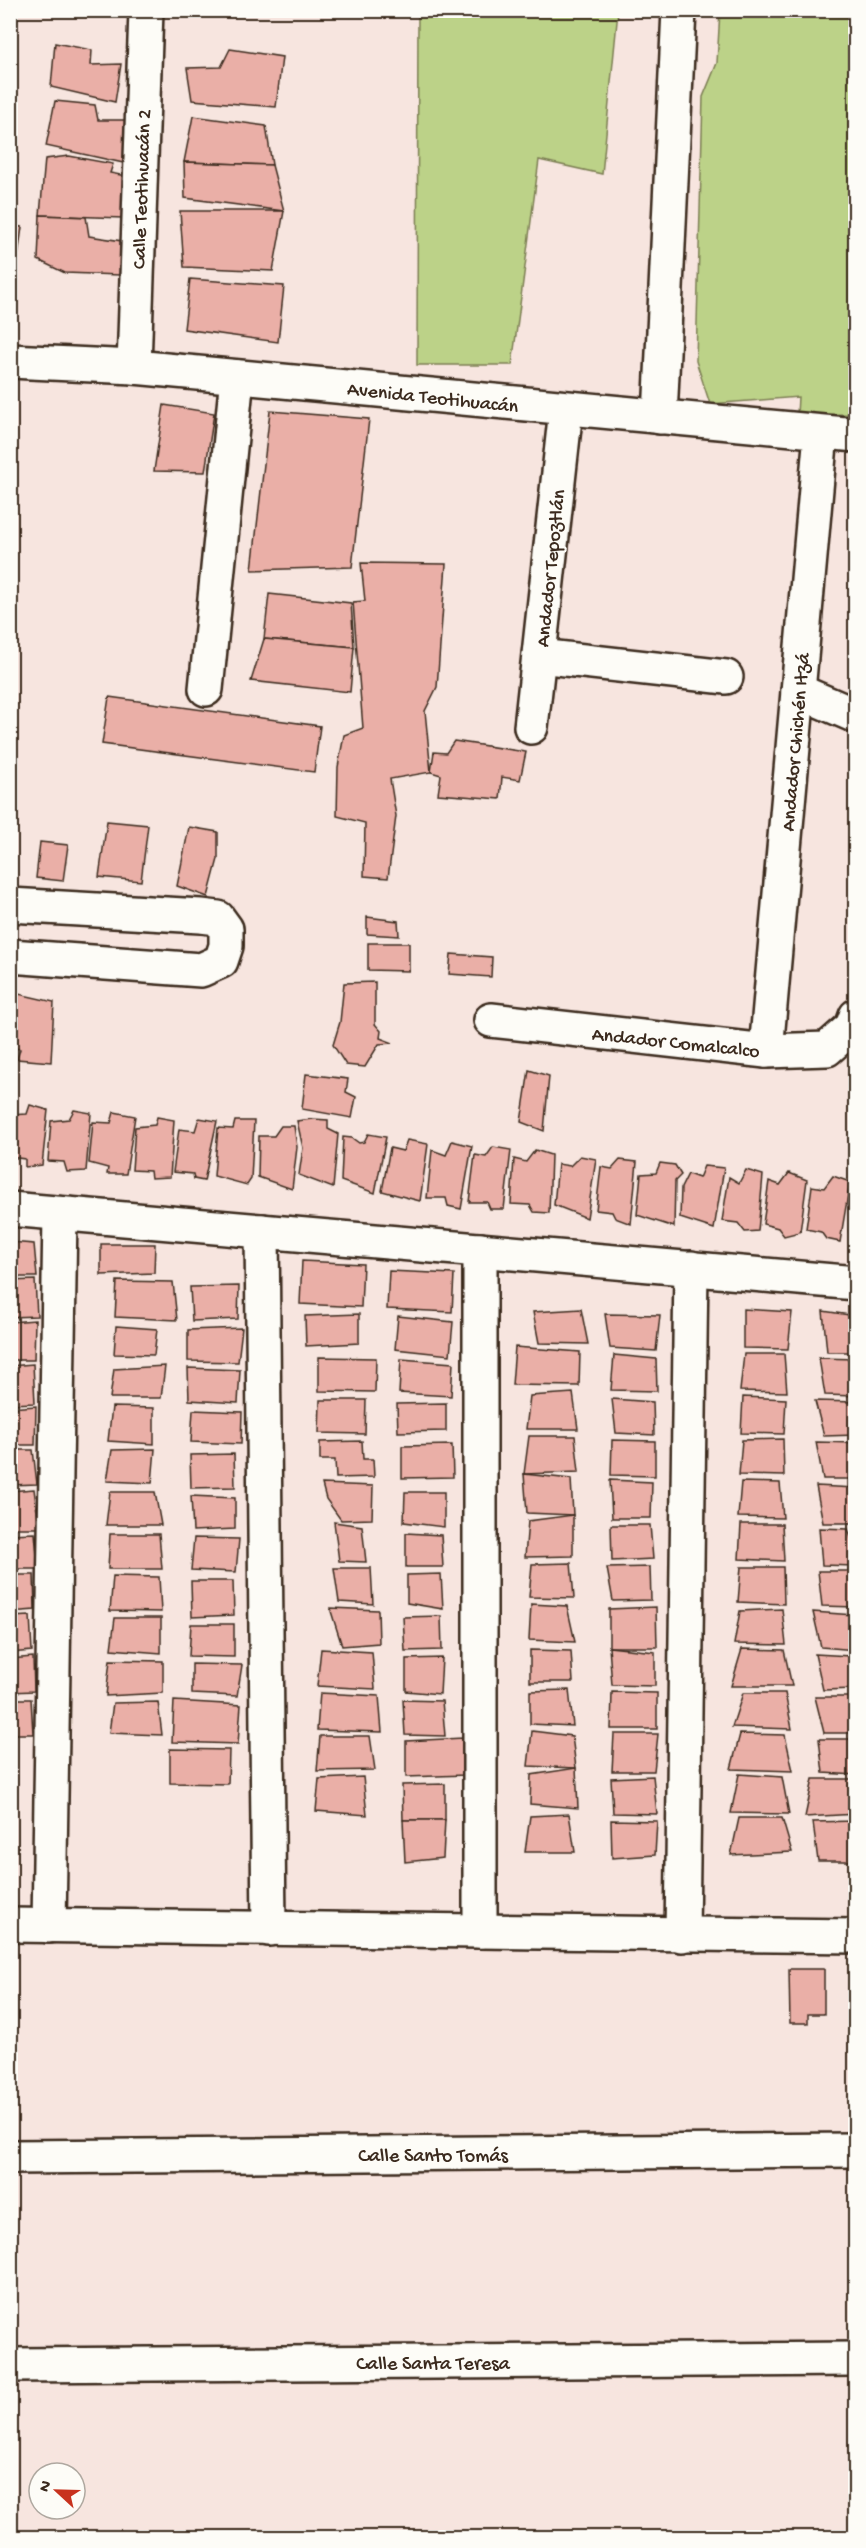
<svg xmlns="http://www.w3.org/2000/svg" width="866" height="2548" viewBox="0 0 866 2548" font-family="'Gochi Hand',sans-serif">
<style>
.green{fill:#bcd288;stroke:#7c7e53;stroke-width:1.5}
.building{fill:#eaafa7;stroke:#3b2a1e;stroke-width:1.5}
.lines{fill:none;stroke-linecap:round;stroke-linejoin:round}
.pedestrian-casing{stroke:#3b2a1e;stroke-width:38}
.minor-casing{stroke:#3b2a1e;stroke-width:38}
.pedestrian{stroke:#fdfcf7;stroke-width:33}
.minor{stroke:#fdfcf7;stroke-width:33}
.labels{text-anchor:middle;stroke-width:4.5;stroke-linejoin:round;paint-order:stroke}
.street-label{font-size:20px;fill:#3b2a1e;stroke:#fdfcf7}
</style>
<rect width="100%" height="100%" fill="#f7e5df"/>
<filter id="ink" filterUnits="userSpaceOnUse"><feTurbulence type="fractalNoise" baseFrequency=".0167" numOctaves="2"/><feDisplacementMap in="SourceGraphic" scale="12" xChannelSelector="R" yChannelSelector="G"/><feConvolveMatrix kernelMatrix="1 2 1 2 8 2 1 2 1" color-interpolation-filters="sRGB"/></filter>
<g filter="url(#ink)">
<g class="green">
<path d="M418,11H618L602,174L539,160L512,365H417Z"/>
<path d="M720,11H855V414L797,415L798,397L710,404L696,361L703,97L717,63Z"/>
</g>
<g class="building">
<path d="M55,43L92,50L91,65L121,64L115,102L51,87Z"/>
<path d="M230,49L282,57L276,107L192,100L187,68L221,67Z"/>
<path d="M55,101L95,105L98,120H130L128,164L46,146Z"/>
<path d="M193,116L266,126L272,165L184,162Z"/>
<path d="M69,156L113,164L110,173L131,177L123,218L40,215L45,159Z"/>
<path d="M184,162L272,165L284,211L185,198Z"/>
<path d="M180,211H284L273,271L184,267Z"/>
<path d="M40,215L86,217L89,236L122,241L120,275L65,273L38,260Z"/>
<path d="M10,226L22,227L17,264L10,267Z"/>
<path d="M190,279L284,286L278,342L184,329Z"/>
<path d="M164,405L214,413L205,472L154,471Z"/>
<path d="M270,411L369,419L352,567L252,570Z"/>
<path d="M361,563L446,564L437,687L425,711L431,772L390,779L396,816L388,878L364,876L365,823L337,816L338,767L344,735L363,728L353,602L365,601Z"/>
<path d="M269,594L351,603L354,647L264,639Z"/>
<path d="M264,639L354,647L350,692L251,681Z"/>
<path d="M109,697L320,726L314,772L102,744Z"/>
<path d="M454,741L526,752L520,780L502,777L500,799L438,794L441,775L431,772L434,752L446,753Z"/>
<path d="M107,821L148,825L141,881L99,877Z"/>
<path d="M189,827L218,832V859L208,897L177,886Z"/>
<path d="M40,842L68,845L63,881L36,878Z"/>
<path d="M367,917L398,921L399,936L367,934Z"/>
<path d="M368,943H409V971L368,970Z"/>
<path d="M451,954L492,957L491,977L449,974Z"/>
<path d="M375,982V1024L381,1031L380,1038L393,1043L379,1044L365,1067L346,1065L333,1045L340,1022L344,983Z"/>
<path d="M10,992L54,1002L51,1062L17,1059L20,1049L10,1047Z"/>
<path d="M529,1070L549,1076L544,1131L521,1122Z"/>
<path d="M306,1074L348,1079L346,1092L356,1097L352,1118L302,1109Z"/>
<path d="M30,1105L48,1110L42,1165L25,1167V1159L10,1157V1115L27,1114Z"/>
<path d="M74,1110L91,1113L86,1171L67,1172L64,1162L48,1161L51,1121L69,1119Z"/>
<path d="M114,1112L135,1116L126,1174H107L108,1168L89,1163L93,1122L111,1123Z"/>
<path d="M157,1117L174,1120L170,1177L151,1178L150,1171L132,1170L135,1127L155,1125Z"/>
<path d="M199,1118L217,1121L204,1181L194,1179L193,1174L173,1172L179,1129L195,1131Z"/>
<path d="M312,1119L328,1120V1129L338,1134L333,1188L299,1175L303,1148L297,1121Z"/>
<path d="M235,1121H254L251,1179L247,1185L214,1176L218,1128L233,1129Z"/>
<path d="M281,1126H294L297,1147L292,1189L258,1177L259,1136H274Z"/>
<path d="M368,1134L386,1137L375,1193L341,1181L343,1137L352,1138L359,1143L364,1142Z"/>
<path d="M407,1140L428,1144L420,1201L382,1191L390,1148L403,1151Z"/>
<path d="M452,1141L472,1146L461,1209L448,1206L446,1198H427L432,1150L446,1155Z"/>
<path d="M493,1147L511,1150L504,1209H490L487,1202H469L475,1155L486,1157Z"/>
<path d="M535,1150L551,1155L549,1213L534,1212L530,1205L511,1204L514,1159L526,1162Z"/>
<path d="M580,1156L596,1159L587,1218L554,1205L558,1164L570,1166Z"/>
<path d="M620,1160L637,1162L631,1224L615,1218L612,1212L596,1210L601,1167L612,1169Z"/>
<path d="M660,1163L675,1165L681,1175L675,1181L674,1227L637,1215L641,1174L656,1173Z"/>
<path d="M704,1166L724,1168L714,1229L680,1218L681,1188L688,1174L699,1178Z"/>
<path d="M746,1170L763,1175L758,1231L745,1232L738,1223L722,1221L729,1177L739,1183Z"/>
<path d="M789,1173L807,1180L800,1232L784,1236L778,1228L763,1224L769,1181L780,1185Z"/>
<path d="M833,1176L850,1182L840,1242L826,1239L821,1232L806,1229L812,1186L824,1188Z"/>
<path d="M853,1187H856V1234L849,1232Z"/>
<path d="M10,1242L34,1244L37,1277H10Z"/>
<path d="M101,1244H155L154,1273L101,1275Z"/>
<path d="M302,1261L363,1264L361,1307L300,1304Z"/>
<path d="M389,1271L454,1274L452,1312L387,1309Z"/>
<path d="M35,1280L37,1316L10,1317V1281Z"/>
<path d="M117,1281L173,1282L177,1320L115,1317Z"/>
<path d="M239,1286L238,1319L192,1321L190,1287Z"/>
<path d="M581,1309L588,1344L539,1343L533,1312Z"/>
<path d="M743,1309L792,1312L788,1349L743,1348Z"/>
<path d="M823,1311L856,1316V1352H827Z"/>
<path d="M359,1314V1343L306,1346L305,1316Z"/>
<path d="M605,1314L660,1315L656,1351L610,1348Z"/>
<path d="M398,1316L453,1322L450,1355L395,1349Z"/>
<path d="M35,1320L34,1360H10V1322Z"/>
<path d="M116,1326L157,1329L154,1355L114,1354Z"/>
<path d="M242,1328L238,1362L188,1361V1330Z"/>
<path d="M515,1347L580,1352L579,1386L512,1385Z"/>
<path d="M744,1354H784L787,1392L740,1391Z"/>
<path d="M614,1355L656,1359L657,1391L611,1390Z"/>
<path d="M319,1357L376,1358L375,1392L319,1391Z"/>
<path d="M819,1358L856,1359V1396L825,1395Z"/>
<path d="M401,1359L453,1363L451,1396L399,1393Z"/>
<path d="M33,1364L35,1403L10,1404V1366Z"/>
<path d="M165,1366L161,1398H110L114,1369Z"/>
<path d="M188,1368L240,1370L238,1403L189,1400Z"/>
<path d="M573,1393L578,1429H526L530,1396Z"/>
<path d="M743,1397L786,1399L784,1434L741,1433Z"/>
<path d="M612,1399L653,1402L654,1435L616,1433Z"/>
<path d="M320,1400H366L365,1434L319,1433Z"/>
<path d="M815,1401L856,1402V1435L824,1436Z"/>
<path d="M446,1403V1431L398,1432L397,1404Z"/>
<path d="M36,1406L35,1445H10V1408Z"/>
<path d="M112,1407L154,1408V1444L108,1441Z"/>
<path d="M193,1410L242,1412L241,1444L191,1442Z"/>
<path d="M529,1436H575L579,1472L524,1474Z"/>
<path d="M783,1439L784,1476L739,1475L742,1440Z"/>
<path d="M612,1440L655,1441V1476L611,1475Z"/>
<path d="M362,1441L363,1459H373L374,1477L336,1478L335,1460H320V1442Z"/>
<path d="M816,1442L856,1443V1479H823Z"/>
<path d="M452,1445L453,1477L402,1478V1446Z"/>
<path d="M155,1449L152,1483L107,1481L112,1450Z"/>
<path d="M10,1450H33L37,1484L10,1485Z"/>
<path d="M234,1454L235,1487L191,1488L190,1455Z"/>
<path d="M524,1474L571,1479L573,1515L527,1513Z"/>
<path d="M610,1480L652,1482L651,1518H612Z"/>
<path d="M741,1482L780,1483L783,1518L738,1517Z"/>
<path d="M322,1484L373,1486L372,1519L341,1520L326,1499Z"/>
<path d="M816,1486L856,1488V1523H823Z"/>
<path d="M34,1489L39,1528H10V1491Z"/>
<path d="M110,1492H155L161,1525H106Z"/>
<path d="M405,1492H444V1527L404,1522Z"/>
<path d="M191,1496L235,1498V1529L193,1531Z"/>
<path d="M573,1515V1556L525,1557L528,1521Z"/>
<path d="M334,1522L362,1526L366,1562L339,1561Z"/>
<path d="M741,1524H782L784,1561L739,1559Z"/>
<path d="M611,1525H650L653,1559L612,1561Z"/>
<path d="M819,1528L848,1529L856,1552V1566L822,1565Z"/>
<path d="M35,1533L38,1569H10V1534Z"/>
<path d="M406,1533L441,1535L443,1567H406Z"/>
<path d="M110,1534H159L162,1569H108Z"/>
<path d="M194,1538L239,1539L236,1572L191,1570Z"/>
<path d="M571,1563L574,1598L529,1597L532,1564Z"/>
<path d="M650,1567L651,1600L613,1601L607,1568Z"/>
<path d="M741,1567H783L784,1604L738,1602Z"/>
<path d="M334,1568H371L373,1604L339,1602Z"/>
<path d="M818,1571H853L856,1607L822,1606Z"/>
<path d="M441,1574L443,1609L407,1603V1575Z"/>
<path d="M10,1575H34L35,1610L10,1612Z"/>
<path d="M113,1576L159,1577L161,1612L110,1611Z"/>
<path d="M191,1581H233L234,1615L192,1617Z"/>
<path d="M531,1604L567,1606L575,1642L529,1640Z"/>
<path d="M656,1607L657,1647H609V1609Z"/>
<path d="M330,1608L378,1610L379,1643L342,1646Z"/>
<path d="M782,1609L786,1645L734,1644L740,1611Z"/>
<path d="M813,1612L854,1615L856,1650L821,1647Z"/>
<path d="M30,1616L32,1651L10,1653V1617Z"/>
<path d="M441,1616L442,1650L405,1651L403,1617Z"/>
<path d="M115,1618H161V1653L111,1649Z"/>
<path d="M191,1624H234V1657L189,1656Z"/>
<path d="M609,1647L655,1652V1686L612,1685Z"/>
<path d="M321,1649L372,1652L375,1689L317,1686Z"/>
<path d="M742,1649L784,1650L792,1686H731Z"/>
<path d="M530,1650L571,1651L573,1682H530Z"/>
<path d="M815,1654L850,1656L856,1689L823,1690Z"/>
<path d="M33,1657L34,1691L10,1692V1659Z"/>
<path d="M442,1658L440,1694L406,1691V1659Z"/>
<path d="M110,1660L163,1661V1693L106,1696Z"/>
<path d="M192,1664L242,1665L237,1696L192,1694Z"/>
<path d="M569,1690L573,1726L530,1724V1691Z"/>
<path d="M612,1692L657,1693V1729H611Z"/>
<path d="M320,1693L379,1696L382,1732L317,1730Z"/>
<path d="M743,1693H785L792,1729L732,1727Z"/>
<path d="M815,1697H856V1733H824Z"/>
<path d="M10,1699H31L33,1734H10Z"/>
<path d="M403,1700L442,1701L445,1736L405,1735Z"/>
<path d="M174,1701L241,1705L238,1744L172,1742Z"/>
<path d="M158,1702L162,1735L109,1733L113,1703Z"/>
<path d="M532,1731L572,1736L576,1768L528,1766Z"/>
<path d="M614,1734H658L654,1771H612Z"/>
<path d="M740,1734L785,1735L793,1771L731,1769Z"/>
<path d="M320,1736H370L375,1770L317,1771Z"/>
<path d="M463,1738L466,1775L406,1777V1741Z"/>
<path d="M819,1739H856V1775L823,1773Z"/>
<path d="M170,1749L229,1750L228,1784L170,1783Z"/>
<path d="M576,1768L578,1808L530,1804L531,1775Z"/>
<path d="M739,1774L782,1777L789,1814L731,1813Z"/>
<path d="M653,1776L657,1814L613,1813L611,1778Z"/>
<path d="M363,1777L367,1815L316,1811L319,1779Z"/>
<path d="M813,1779H856V1814L805,1817Z"/>
<path d="M445,1784V1820H403L402,1785Z"/>
<path d="M569,1814L575,1852H525L530,1816Z"/>
<path d="M739,1818H782L792,1852L731,1855Z"/>
<path d="M403,1820H445L443,1858L405,1862Z"/>
<path d="M611,1820L657,1821L655,1855L612,1858Z"/>
<path d="M856,1821V1861H818L813,1822Z"/>
<path d="M789,1969H824V2014H808V2023H790Z"/>
</g>
<g class="lines">
<g class="pedestrian-casing">
<path id="pedestrian" d="M539,656L726,677"/>
</g>
<g class="minor-casing">
<g id="minor">
<path d="M10,361L134,367L856,435"/>
<path d="M134,367L146,10"/>
<path d="M660,417L679,10"/>
<path d="M206,689L237,377"/>
<path d="M798,691L856,716"/>
<path d="M531,727L566,409"/>
<path d="M10,905L201,916L218,918L226,929V946L221,961L201,970L10,956"/>
<path d="M491,1020L766,1051L827,1049L852,1027L856,1016"/>
<path d="M766,1051L821,433"/>
<path d="M10,1209L856,1283"/>
<path d="M262,1231L269,1929"/>
<path d="M10,1925L856,1936"/>
<path d="M49,1926L60,1214"/>
<path d="M480,1931V1250"/>
<path d="M682,1935L691,1268"/>
<path d="M10,2157L856,2150"/>
<path d="M10,2365L856,2359"/>
</g>
</g>
<use href="#pedestrian" class="pedestrian"/>
<use href="#minor" class="minor"/>
</g>
</g>
<g class="labels">
<g class="street-label">
<text transform="translate(140 189) rotate(-88)" y="7">Calle Teotihuacán 2</text>
<text transform="translate(433 396) rotate(6)" y="7">Avenida Teotihuacán</text>
<text transform="translate(549 568) rotate(-84)" y="7">Andador Tepoztlán</text>
<text transform="translate(794 742) rotate(-85)" y="7">Andador Chichén Itzá</text>
<text transform="translate(676 1041) rotate(6)" y="7">Andador Comalcalco</text>
<text x="433" y="2161">Calle Santo Tomás</text>
<text x="433" y="2369">Calle Santa Teresa</text>
</g>
</g>
<rect width="866" height="2548" fill="none" stroke="#fdfcf7" stroke-width="36"/>
<rect x="18" y="18" width="830" height="2512" fill="none" stroke="#3b2a1e" stroke-width="2" filter="url(#ink)"/>
<g transform="translate(57 2491) rotate(292)"><circle r="28" fill="#fdfcf7" stroke="#afa8a0" stroke-width="1.5"/>
<path d="M0-4.5L10 22L0 15L-10 22Z" fill="#c8321e"/>
<text y="-9" font-size="16" font-weight="bold" text-anchor="middle" fill="#3b2a1e">N</text>
</g>
</svg>
